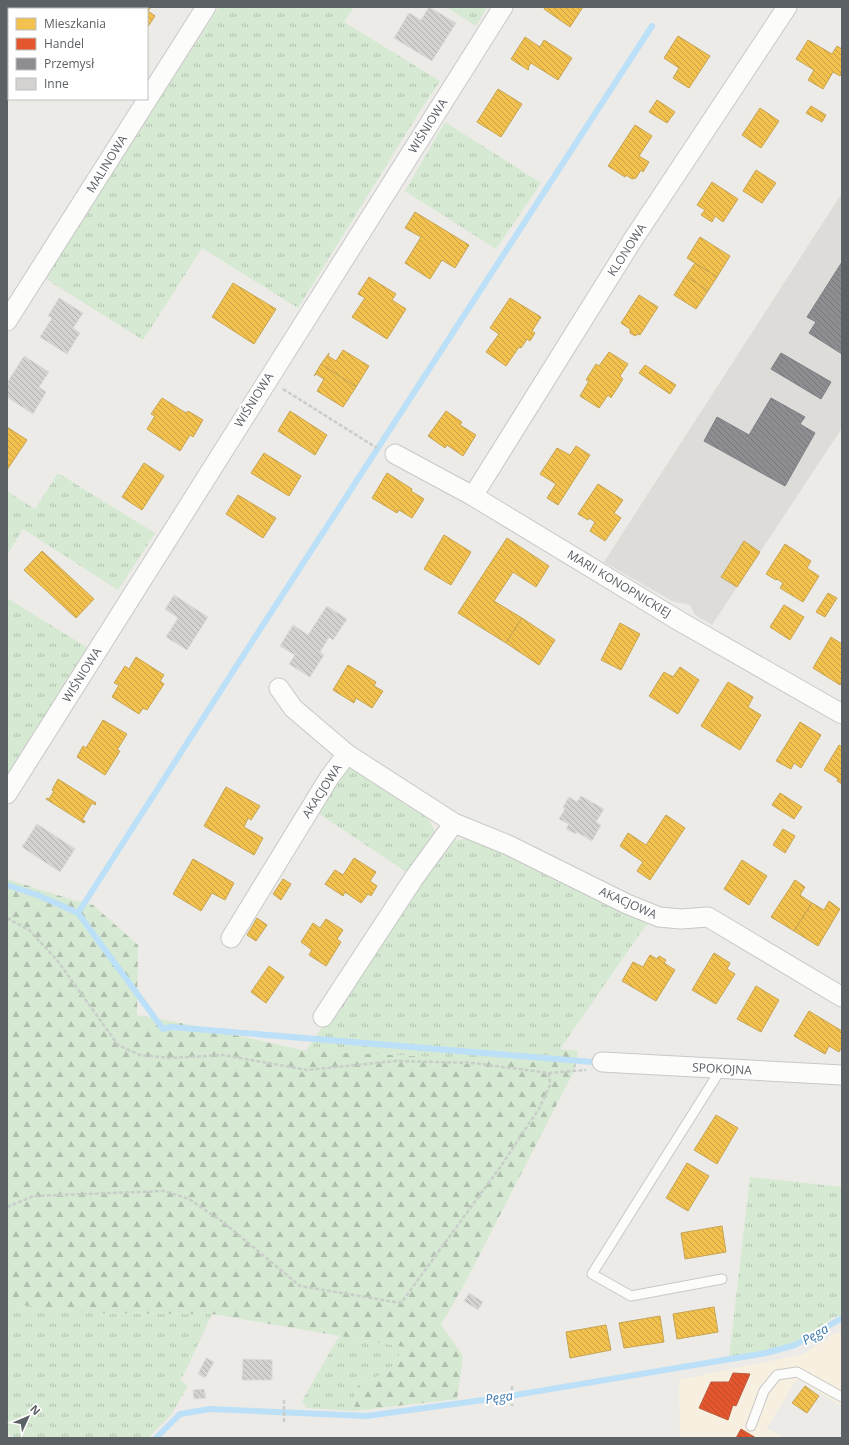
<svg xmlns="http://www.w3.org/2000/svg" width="849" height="1445" viewBox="0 0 849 1445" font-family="'Open Sans',sans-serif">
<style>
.commercial{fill:#f7f0e0}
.industrial{fill:#dedcd8}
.grass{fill:url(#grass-tufts)}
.forest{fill:url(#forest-firs)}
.homes{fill:url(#homes-back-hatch);stroke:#c5a455}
.shops{fill:url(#shops-back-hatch);stroke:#bb5a3f}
.industry{fill:url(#industry-back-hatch);stroke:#7e8085}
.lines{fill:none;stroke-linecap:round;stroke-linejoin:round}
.stream{stroke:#bbe0f8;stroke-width:6}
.building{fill:url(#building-back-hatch);stroke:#dcdad6}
.service-casing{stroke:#c8c8c8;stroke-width:11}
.minor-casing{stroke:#c8c8c8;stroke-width:21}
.path{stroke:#c9ceca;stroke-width:2.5;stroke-dasharray:4 2;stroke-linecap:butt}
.service{stroke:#fcfcfb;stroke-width:9}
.minor{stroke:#fcfcfb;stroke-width:19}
.labels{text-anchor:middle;stroke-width:4;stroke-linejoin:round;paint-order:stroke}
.street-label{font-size:12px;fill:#5c6166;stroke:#fff}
.water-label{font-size:13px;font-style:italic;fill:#3c78ab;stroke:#fff}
</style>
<defs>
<pattern id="grass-tufts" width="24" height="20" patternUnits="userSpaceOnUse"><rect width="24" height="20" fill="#d6e9d2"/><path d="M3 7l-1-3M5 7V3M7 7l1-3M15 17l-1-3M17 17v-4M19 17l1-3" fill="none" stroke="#b1c0ae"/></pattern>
<pattern id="forest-firs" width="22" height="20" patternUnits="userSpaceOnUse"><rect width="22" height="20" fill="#d6e9d2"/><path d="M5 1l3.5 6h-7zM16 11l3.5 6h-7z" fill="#b1c0ae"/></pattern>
<pattern id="homes-back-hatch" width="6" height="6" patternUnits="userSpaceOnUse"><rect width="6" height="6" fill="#f2c14e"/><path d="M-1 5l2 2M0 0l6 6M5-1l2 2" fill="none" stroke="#c7a045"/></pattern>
<pattern id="shops-back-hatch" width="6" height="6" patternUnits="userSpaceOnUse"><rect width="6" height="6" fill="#e4572e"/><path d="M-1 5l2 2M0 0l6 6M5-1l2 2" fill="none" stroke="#bc4b2b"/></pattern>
<pattern id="industry-back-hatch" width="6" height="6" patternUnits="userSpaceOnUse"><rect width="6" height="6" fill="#8d8d92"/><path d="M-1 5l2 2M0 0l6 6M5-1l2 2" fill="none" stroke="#76777b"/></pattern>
<pattern id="building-back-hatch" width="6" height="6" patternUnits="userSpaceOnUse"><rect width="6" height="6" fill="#d3d2d0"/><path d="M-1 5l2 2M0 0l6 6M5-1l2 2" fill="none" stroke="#aeaead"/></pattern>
</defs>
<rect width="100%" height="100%" fill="#edebe7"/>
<path class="commercial" d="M842,1331V1406L797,1379L767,1428L784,1438H680L679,1380L804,1354L832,1335Z"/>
<path class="industrial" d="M842,193V428L712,625L695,615L690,605L672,601L604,562Z"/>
<g class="grass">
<path d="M219,7H354L344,22L440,81L423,106L298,308L202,248L143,340L43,277Z"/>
<path d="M446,7H487L476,26Z"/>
<path d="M445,122L541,183L496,249L405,191Z"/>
<path d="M58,473L155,533L118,590L23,529L7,555V491L35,509Z"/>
<path d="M7,598L88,648L7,775Z"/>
<path d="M348,766L357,768L427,815L436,834L411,875L315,811Z"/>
<path d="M471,837L505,853L648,924L641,932L560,1049L537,1062L306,1051L420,881L451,842Z"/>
<path d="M750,1177L842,1187V1315L832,1318L799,1343L729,1358Z"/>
<path d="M7,1303L88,1313L212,1314L185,1372L180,1380L188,1386L170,1416L148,1438H14L7,1433Z"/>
<path d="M339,1336L404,1347L390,1370L356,1387L354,1411L307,1408L302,1401Z"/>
</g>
<path class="forest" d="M7,879L73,900L93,905L138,945L137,1015L186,1024L306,1051L537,1062L560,1049L578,1051L575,1069L466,1281L441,1325L463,1356L457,1399L354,1411L356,1387L390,1370L404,1347L212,1314L88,1313L7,1303Z"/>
<g class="homes">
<path d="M19,7H37L36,9H22Z"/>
<path d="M94,7H151L148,11L155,16L147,28V9H93Z"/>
<path d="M545,7H583L570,27L544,9Z"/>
<path d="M678,36L710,56L689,88L673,78L679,68L664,58Z"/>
<path d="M525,37L540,47L544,40L572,58L558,80L531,63L528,68L529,69L528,70L511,59Z"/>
<path d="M808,40L832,54L837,46L842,49V72L840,76L833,72L823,89L808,80L814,70L796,59Z"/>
<path d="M498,89L522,104L501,137L477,122Z"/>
<path d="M657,100L675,112L667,123L649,112Z"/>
<path d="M811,106L826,115L822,122L806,113Z"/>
<path d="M760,108L779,121L761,148L742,135Z"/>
<path d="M635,125L652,136L639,156L649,162L643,172L641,170L636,178L632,179L626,175L625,177L608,166Z"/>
<path d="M756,170L776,183L762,203L743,191Z"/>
<path d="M712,182L738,199L723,222L715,216L712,222L701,215L705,210L697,205Z"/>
<path d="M415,212L469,245L455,268L442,260L430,279L405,263L421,237L405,228Z"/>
<path d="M700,237L730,256L717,277L687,258Z"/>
<path d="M695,263L717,277L708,291L686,276Z"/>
<path d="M686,276L708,291L696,309L674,295Z"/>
<path d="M369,277L396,294L392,300L406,309L387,339L352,317L365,298L358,294Z"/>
<path d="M233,283L276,309L254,344L212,317Z"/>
<path d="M639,295L658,307L640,335L638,334L635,336L630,333V329L621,323Z"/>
<path d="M510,298L541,317L532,331L535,333L530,341L527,339L521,348L519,347L506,366L486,352L499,334L490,328Z"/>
<path d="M343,350L369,366L356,387L321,364L329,353L328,356L336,361Z"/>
<path d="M609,352L628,364L620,376L623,379L611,398L608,395L599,408L580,396L589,381L586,380L596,364L599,366Z"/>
<path d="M321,364L356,387L343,407L317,391L324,379L316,374L314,376Z"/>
<path d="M645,365L676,385L670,394L639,373Z"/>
<path d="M162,398L186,413L188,411L203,420L193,437L190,435L180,451L147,429L155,416L151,414Z"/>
<path d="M290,411L327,435L315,455L278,431Z"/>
<path d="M446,411L462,422L460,425L476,435L463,456L447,445L445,448L428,436Z"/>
<path d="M7,427L27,440L7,470Z"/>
<path d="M576,446L590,455L558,505L547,498L556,484L540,474L557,448L570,455Z"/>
<path d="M264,453L301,476L289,496L251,473Z"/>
<path d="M144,463L164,476L142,510L122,497Z"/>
<path d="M387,473L412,489L411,491L424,499L412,518L399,510L397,513L372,498Z"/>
<path d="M598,484L623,500L614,513L621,518L605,541L590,531L595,522L589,518L588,520L578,514Z"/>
<path d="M238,495L276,518L263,538L226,514Z"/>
<path d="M444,535L471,552L451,585L424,569Z"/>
<path d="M507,538L549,566L536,587L513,572L494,601L522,618L506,643L458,613Z"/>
<path d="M744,541L760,552L737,587L721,577Z"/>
<path d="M785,544L811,561L807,568L819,576L803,602L780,588L783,583L777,579L776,580L766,574Z"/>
<path d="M42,551L94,599L76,618L24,570Z"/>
<path d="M828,593L837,598L825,617L816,612Z"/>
<path d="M784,605L804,617L790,640L770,627Z"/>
<path d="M522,618L555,640L539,665L506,643Z"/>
<path d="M620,623L640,634L621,670L601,660Z"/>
<path d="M831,637L842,644V681L840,685L813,668Z"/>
<path d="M136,657L164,675L160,681L164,684L147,710L143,708L139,714L112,697L119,685L114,683L125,666L129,669Z"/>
<path d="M348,665L376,682L374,686L383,691L372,708L356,698L354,703L333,690Z"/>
<path d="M680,667L699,680L678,714L649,696L664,672L673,677Z"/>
<path d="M728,682L753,697L748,707L761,715L740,750L701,726Z"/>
<path d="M103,720L127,734L117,750L120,751L105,775L77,757L83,746L86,748Z"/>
<path d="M800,722L821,735L801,768L794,763L791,769L776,761Z"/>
<path d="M839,745L842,747V784L837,781L838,779L824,770Z"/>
<path d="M58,779L96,803L95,805L92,803L82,820L85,821L84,823L46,799L47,798L49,799L54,791L52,790Z"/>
<path d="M226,787L260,806L251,820L248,818L244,827L263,838L254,855L204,826Z"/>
<path d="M780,793L802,807L794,819L772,805Z"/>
<path d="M666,815L685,828L650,880L637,871L643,862L620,846L628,833L646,845Z"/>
<path d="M783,829L795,836L785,853L773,845Z"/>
<path d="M354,858L376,872L370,881L377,886L371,896L368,894L361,903L345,892L343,896L325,884L335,870L343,875Z"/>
<path d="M193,859L234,883L225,900L212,893L201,911L173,894Z"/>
<path d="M742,860L767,876L749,905L724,889Z"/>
<path d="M283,879L291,884L281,900L273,894Z"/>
<path d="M795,880L805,887L800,895L812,903L794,931L771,917Z"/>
<path d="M829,901L840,909L818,946L794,931L812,903L824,910Z"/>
<path d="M257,918L267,925L256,941L247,935Z"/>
<path d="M326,919L343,930L337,939L341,942L326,966L309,955L312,950L301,942L313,923L320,928Z"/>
<path d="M714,953L730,963L727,969L735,974L716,1004L692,990Z"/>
<path d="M650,955L657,959L659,956L666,960L664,963L675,970L656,1001L622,981L633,962L643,967Z"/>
<path d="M269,966L284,977L266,1003L251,992Z"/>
<path d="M756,986L779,1000L761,1032L737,1019Z"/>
<path d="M809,1011L842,1031V1046L839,1052L829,1046L825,1054L794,1036Z"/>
<path d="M716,1115L738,1128L717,1164L694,1150Z"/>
<path d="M687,1163L709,1176L688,1211L666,1198Z"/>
<path d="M722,1226L726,1252L685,1259L681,1233Z"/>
<path d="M714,1307L718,1332L677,1339L673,1314Z"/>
<path d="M660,1316L664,1342L624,1348L619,1323Z"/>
<path d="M606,1325L611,1350L570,1358L566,1332Z"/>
<path d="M805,1386L819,1396L807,1413L792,1403Z"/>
</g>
<g class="shops">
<path d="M733,1373L750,1374L736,1406L733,1405L728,1420L699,1408L711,1382H729Z"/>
<path d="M741,1429L756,1438H736Z"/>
</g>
<g class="industry">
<path d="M842,262V354L809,333L816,322L807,317Z"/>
<path d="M781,353L831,382L821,399L771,369Z"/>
<path d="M771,398L805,417L800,424L815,433L785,486L704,441L717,417L749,435Z"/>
</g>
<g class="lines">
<g class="stream">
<path d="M7,885L40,896L78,913L163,1029L171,1027L593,1062"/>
<path d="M78,913L250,645L652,26"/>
<path d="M156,1438L180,1414L210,1409L366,1416L498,1398L766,1353L795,1345L842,1318"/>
</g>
</g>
<g class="building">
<path d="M429,7L456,23L432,61L394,38L409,13L421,20Z"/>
<path d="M59,298L83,313L73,328L80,333L67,354L40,337L52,318L48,316Z"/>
<path d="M24,356L49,372L39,387L46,392L33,414L7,397V383Z"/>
<path d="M174,595L208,617L187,650L166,637L178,618L165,609Z"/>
<path d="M327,606L347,619L333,640L329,637L320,652L324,655L310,677L289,664L295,655L280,646L293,625L308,635Z"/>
<path d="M581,796L604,809L596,822L601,825L592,841L577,832L576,834L566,829L569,824L559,819L565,809L563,807L569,797L577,802Z"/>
<path d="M37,824L75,849L60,872L22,847Z"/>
<path d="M469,1293L483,1302L478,1310L464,1301Z"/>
<path d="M206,1358L214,1362L205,1378L198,1374Z"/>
<path d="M243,1359L272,1360V1380H242Z"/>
<path d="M204,1389L206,1398L194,1399L193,1390Z"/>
</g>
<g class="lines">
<g class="service-casing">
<g id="service">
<path d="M721,1069L592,1274L631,1296L722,1279"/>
<path d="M751,1426L764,1391L777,1375L797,1372L842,1397"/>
</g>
</g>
<g class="minor-casing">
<g id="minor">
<path d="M7,321L206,7"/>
<path d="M395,454L473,496L681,622L842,714"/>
<path d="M473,496L632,241L787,7"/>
<path d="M279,688L293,708L347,754"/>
<path d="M7,794L503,7"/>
<path d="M231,938L329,778L347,754L454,823"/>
<path d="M323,1017L414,878L454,823L508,845L627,904L659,917L681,919L708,917L842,997"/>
<path d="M602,1062L842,1075"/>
</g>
</g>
<g class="path">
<path d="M283,389L377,448"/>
<path d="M7,918L29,930L57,960L118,1045L140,1055L170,1058L223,1055L307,1070L396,1061L473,1063L549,1073L586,1070"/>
<path d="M7,1207L34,1196L164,1191L189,1199L223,1222L300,1286L401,1303L501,1166L528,1125L539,1109L550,1085L549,1073"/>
<path d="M512,1386V1406"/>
<path d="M284,1422V1399"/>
</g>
<use href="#service" class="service"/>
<use href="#minor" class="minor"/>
</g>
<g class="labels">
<g class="street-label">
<text transform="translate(428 126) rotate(-58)" y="4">WIŚNIOWA</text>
<text transform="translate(107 164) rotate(-58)" y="4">MALINOWA</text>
<text transform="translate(627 250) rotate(-57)" y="4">KLONOWA</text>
<text transform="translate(254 400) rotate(-58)" y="4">WIŚNIOWA</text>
<text transform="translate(619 584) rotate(31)" y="4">MARII KONOPNICKIEJ</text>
<text transform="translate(82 675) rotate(-58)" y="4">WIŚNIOWA</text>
<text transform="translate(322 791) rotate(-57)" y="4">AKACJOWA</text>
<text transform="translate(628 903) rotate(24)" y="4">AKACJOWA</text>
<text transform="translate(722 1069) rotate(3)" y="4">SPOKOJNA</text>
</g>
<g class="water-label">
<text transform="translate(815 1334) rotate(-30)" y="5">Pęga</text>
<text transform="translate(499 1397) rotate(-9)" y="5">Pęga</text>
</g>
</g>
<rect width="849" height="1445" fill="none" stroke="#5c6166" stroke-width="16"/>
<rect x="8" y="8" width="140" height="92" fill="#ffffff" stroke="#bec0c2"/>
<rect x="16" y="18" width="20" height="12" fill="#f2c14e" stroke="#bec0c2"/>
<text x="44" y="28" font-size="12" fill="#5c6166">Mieszkania</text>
<rect x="16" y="38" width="20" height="12" fill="#e4572e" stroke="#bec0c2"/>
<text x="44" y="48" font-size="12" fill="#5c6166">Handel</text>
<rect x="16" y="58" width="20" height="12" fill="#8d8d92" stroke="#bec0c2"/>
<text x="44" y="68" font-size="12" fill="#5c6166">Przemysł</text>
<rect x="16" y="78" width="20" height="12" fill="#d3d2d0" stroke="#bec0c2"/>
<text x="44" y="88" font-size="12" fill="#5c6166">Inne</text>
<g transform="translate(28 1417) rotate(46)" stroke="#ffffff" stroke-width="3" paint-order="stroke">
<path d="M0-3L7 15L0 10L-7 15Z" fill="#5c6166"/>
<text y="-6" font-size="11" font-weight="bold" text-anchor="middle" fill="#5c6166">N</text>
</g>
</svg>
